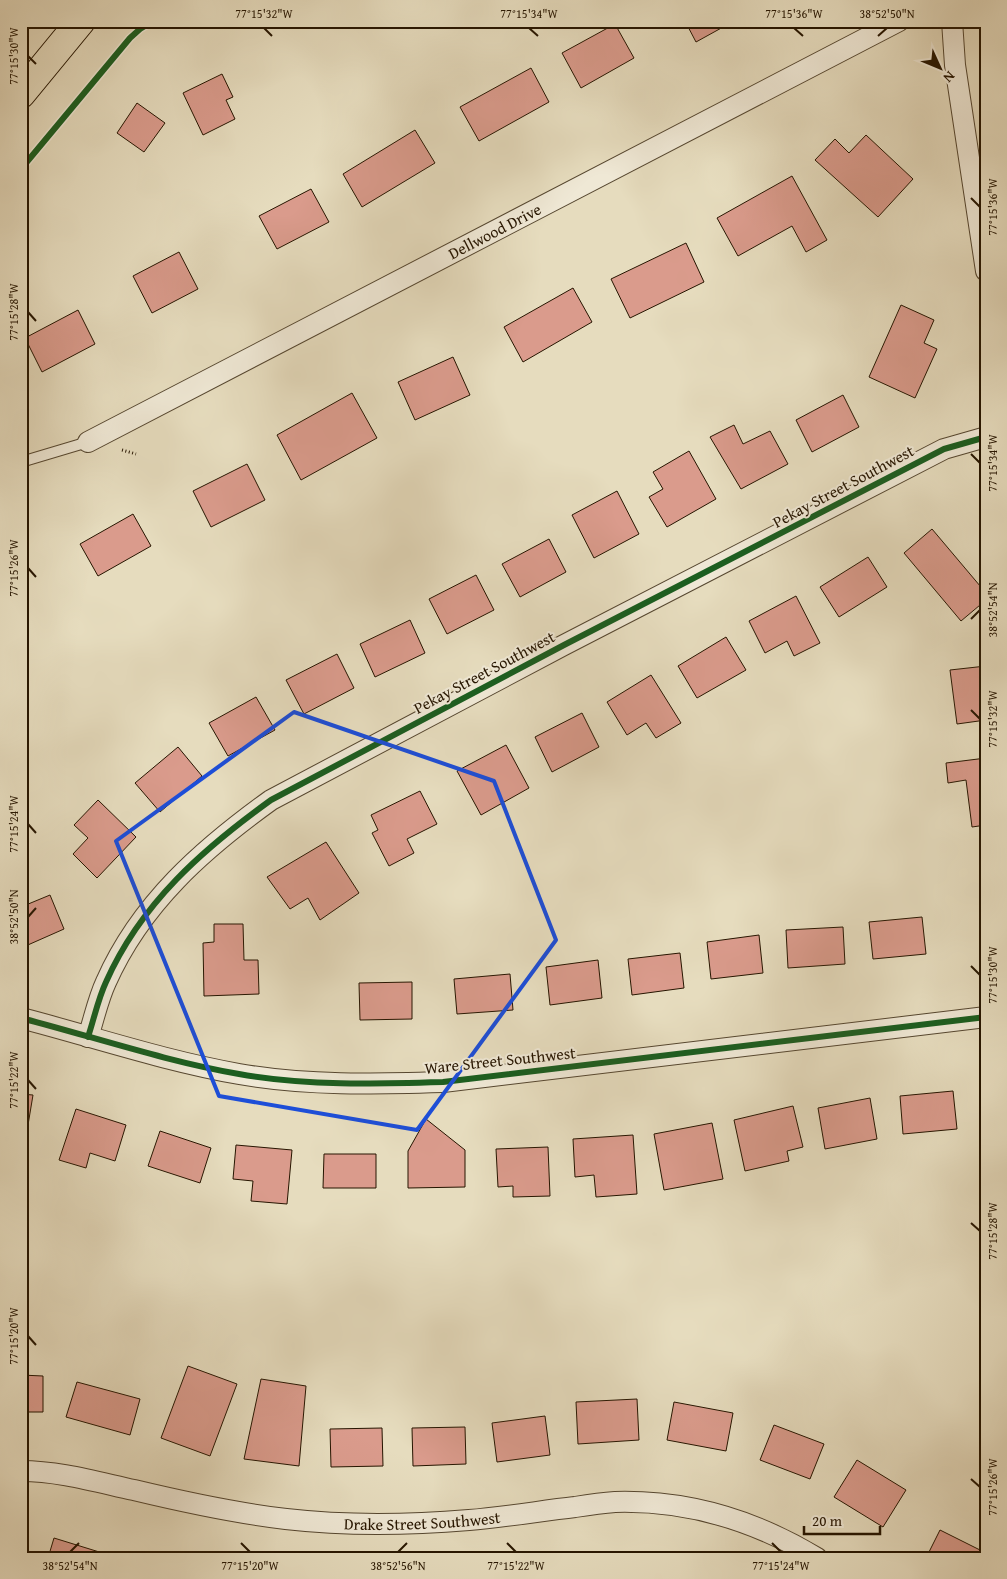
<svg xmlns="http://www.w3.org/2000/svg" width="1007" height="1579" viewBox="0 0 1007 1579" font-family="'Gentium Book Plus',serif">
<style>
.building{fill:#da9b8c;stroke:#261500}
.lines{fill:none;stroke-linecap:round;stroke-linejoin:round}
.service-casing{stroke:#564730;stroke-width:12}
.minor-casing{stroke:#564730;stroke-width:22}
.motorway-casing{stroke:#261500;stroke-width:30}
.path{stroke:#261500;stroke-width:3;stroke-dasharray:1 2.5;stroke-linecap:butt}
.service{stroke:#efe8d5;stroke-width:10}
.minor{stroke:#efe8d5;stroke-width:20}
.motorway{stroke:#e6dcbe;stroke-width:28}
.cycleway-casing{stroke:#efe8d5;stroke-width:9}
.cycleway{stroke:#1b5e20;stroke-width:6}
.marked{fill:none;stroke:#1d4ed8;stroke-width:4;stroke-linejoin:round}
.ticks{fill:none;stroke:#261500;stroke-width:2}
.labels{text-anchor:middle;stroke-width:4;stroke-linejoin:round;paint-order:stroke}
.street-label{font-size:16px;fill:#261500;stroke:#efe8d5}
.neatline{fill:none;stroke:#261500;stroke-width:2}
.ticks-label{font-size:12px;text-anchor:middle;fill:#261500}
</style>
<rect width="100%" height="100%" fill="#e6dcbe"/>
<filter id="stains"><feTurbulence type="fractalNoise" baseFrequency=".004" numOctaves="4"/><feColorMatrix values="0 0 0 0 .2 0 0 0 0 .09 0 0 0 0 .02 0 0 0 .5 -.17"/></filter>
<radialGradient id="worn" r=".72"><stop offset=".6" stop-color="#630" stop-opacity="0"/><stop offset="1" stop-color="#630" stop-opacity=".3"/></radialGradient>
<g class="building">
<path d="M685,21H734L696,42Z"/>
<path d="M615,24L634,58L581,88L562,53Z"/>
<path d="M531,68L549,102L479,141L460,107Z"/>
<path d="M222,74L233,97L226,100L235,119L203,135L183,93Z"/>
<path d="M137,103L165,123L144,152L117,133Z"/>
<path d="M415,130L435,163L362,207L343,174Z"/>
<path d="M866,135L913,179L878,217L815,160L835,139L849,153Z"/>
<path d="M792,176L827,240L806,252L792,226L738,256L717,218Z"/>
<path d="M311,189L329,222L277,249L259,216Z"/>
<path d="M686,243L704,282L630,318L611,279Z"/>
<path d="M179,252L198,289L152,313L133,276Z"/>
<path d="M573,288L592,322L523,362L504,327Z"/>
<path d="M901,305L934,320L924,343L937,349L915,398L869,377Z"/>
<path d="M78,310L95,344L42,372L25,338Z"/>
<path d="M453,357L470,395L415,420L398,382Z"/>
<path d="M352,393L377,438L301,480L277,435Z"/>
<path d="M843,395L859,427L812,452L796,420Z"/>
<path d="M734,425L743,444L770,431L788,464L741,489L710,437Z"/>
<path d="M689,451L716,499L667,527L649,497L663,489L653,472Z"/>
<path d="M247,464L265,500L211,527L193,491Z"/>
<path d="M617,491L639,534L594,558L572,515Z"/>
<path d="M133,514L151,546L98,576L80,544Z"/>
<path d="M932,529L986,593V600L961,621L904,553Z"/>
<path d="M549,539L566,572L520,597L502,564Z"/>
<path d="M868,557L887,587L839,617L820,587Z"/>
<path d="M476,575L494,610L447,634L429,599Z"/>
<path d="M796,596L820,643L794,656L787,641L765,653L749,621Z"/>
<path d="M410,620L425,653L375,677L360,644Z"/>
<path d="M726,637L746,670L697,698L678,666Z"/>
<path d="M337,654L354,688L304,714L286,680Z"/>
<path d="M986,666V720L957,724L950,670Z"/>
<path d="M651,675L681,723L656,738L646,723L627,735L607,702Z"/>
<path d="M256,697L275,730L228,756L209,723Z"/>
<path d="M582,713L599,747L552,772L535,737Z"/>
<path d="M506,745L529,788L481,815L457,771Z"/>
<path d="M178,747L202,776L160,812L135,783Z"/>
<path d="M986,758V825L972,827L966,780L948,783L946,763Z"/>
<path d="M420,791L437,824L407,839L414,853L389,866L372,833L378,830L371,815Z"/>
<path d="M98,800L136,837L97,878L73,854L88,838L74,825Z"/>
<path d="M326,842L359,893L320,920L308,898L290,909L267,877Z"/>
<path d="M981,875H986V946H982Z"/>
<path d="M50,895L64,929L21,948V907Z"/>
<path d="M922,917L926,954L873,959L869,922Z"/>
<path d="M214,924H243L244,960H258L259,994L204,996L203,943L214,942Z"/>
<path d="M843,927L845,964L788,968L786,930Z"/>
<path d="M759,935L763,973L711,979L707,942Z"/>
<path d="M680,953L684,988L632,995L628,959Z"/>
<path d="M598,960L602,998L550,1005L546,967Z"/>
<path d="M510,974L513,1010L457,1014L454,979Z"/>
<path d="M412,982V1019L360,1020L359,983Z"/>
<path d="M953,1091L957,1129L903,1134L900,1096Z"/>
<path d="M21,1094L33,1095L27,1131L21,1130Z"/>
<path d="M870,1098L877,1139L825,1149L818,1108Z"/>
<path d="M793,1106L803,1147L787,1151L789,1161L745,1171L734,1120Z"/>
<path d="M76,1109L126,1125L115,1161L90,1153L86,1168L59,1160Z"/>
<path d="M426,1119L465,1150V1187L408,1188V1151Z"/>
<path d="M712,1123L723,1179L664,1190L654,1134Z"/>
<path d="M160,1131L211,1148L200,1183L148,1166Z"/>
<path d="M633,1135L637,1194L596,1197L594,1175L575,1177L573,1139Z"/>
<path d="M236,1145L292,1150L287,1204L251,1201L253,1181L233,1179Z"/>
<path d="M548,1147L550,1196L513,1197V1186L498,1187L496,1149Z"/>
<path d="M324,1154H376V1188H323Z"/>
<path d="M188,1366L237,1384L210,1456L161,1438Z"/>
<path d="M21,1375L43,1376V1412H21Z"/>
<path d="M261,1379L306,1386L299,1466L244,1459Z"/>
<path d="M77,1382L140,1399L130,1435L66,1417Z"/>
<path d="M637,1399L639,1440L578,1444L576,1402Z"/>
<path d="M674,1402L733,1413L726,1451L667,1440Z"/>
<path d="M545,1416L550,1455L497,1462L492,1423Z"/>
<path d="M774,1425L824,1444L810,1479L760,1460Z"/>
<path d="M465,1427L466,1464L413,1466L412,1428Z"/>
<path d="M382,1428L383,1466L331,1467L330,1429Z"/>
<path d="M857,1460L906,1490L883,1527L834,1497Z"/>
<path d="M940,1530L986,1553L983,1558H926Z"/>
<path d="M54,1538L109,1555L108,1558H48Z"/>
</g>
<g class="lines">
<g class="service-casing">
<path id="service" d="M21,462L88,442"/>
</g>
<g class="minor-casing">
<g id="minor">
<path d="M952,21L955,65L986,271"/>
<path id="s1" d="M88,442L899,21"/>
<path d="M21,1018C94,1037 165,1061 239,1074C306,1086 375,1084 443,1082L986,1017"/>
<path d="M88,1037C94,1019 98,999 106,982C141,903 203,849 271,800L564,645L944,449L986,437"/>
<path id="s2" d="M21,1471C59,1471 97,1482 134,1490C184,1502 235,1513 286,1519C347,1526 408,1525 469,1520C505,1517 540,1511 575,1507C588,1505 602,1503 615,1502C687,1500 756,1521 817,1558"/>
</g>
</g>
<g class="motorway-casing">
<path id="motorway" d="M21,94L81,21"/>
</g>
<path class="path" d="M122,450L136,454"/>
<use href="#service" class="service"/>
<use href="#minor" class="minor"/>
<use href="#motorway" class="motorway"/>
<g class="cycleway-casing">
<g id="cycleway">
<path d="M21,169L130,38L140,29L153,21"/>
<path d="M21,1018C94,1037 165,1061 239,1074C306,1086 375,1084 443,1082L986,1017"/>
<path d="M88,1037C94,1019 98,999 106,982C141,903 203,849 271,800L564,645L944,449L986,437"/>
</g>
</g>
<use href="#cycleway" class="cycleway"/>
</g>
<path class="marked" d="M294,712L494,781L556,940L417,1130L219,1096L116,841Z"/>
<path class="ticks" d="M264,28L272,36M529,28L538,36M794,28L803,36M878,36L887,28M28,56L36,64M971,198L980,207M28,312L36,321M971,454L980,463M28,568L36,577M971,619L980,610M971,710L980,719M28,824L36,833M28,917L36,908M971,966L980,975M28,1080L36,1089M971,1223L980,1231M28,1336L36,1345M971,1479L980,1487M241,1543L250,1552M507,1543L516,1552M772,1543L781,1552M70,1552L79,1543M398,1552L407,1543"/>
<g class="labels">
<g class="street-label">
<text dy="6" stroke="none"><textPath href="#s1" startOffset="458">Dellwood Drive</textPath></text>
<text transform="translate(843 486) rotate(-28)" y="6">Pekay Street Southwest</text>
<text transform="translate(484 672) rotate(-28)" y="6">Pekay Street Southwest</text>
<text transform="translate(500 1060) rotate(-6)" y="6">Ware Street Southwest</text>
<text dy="6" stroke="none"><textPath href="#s2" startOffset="406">Drake Street Southwest</textPath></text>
</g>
</g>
<rect width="1007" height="1579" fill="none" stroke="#e6dcbe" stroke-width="55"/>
<g transform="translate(940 68) rotate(134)" stroke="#efe8d5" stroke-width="4" paint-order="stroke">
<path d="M0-4L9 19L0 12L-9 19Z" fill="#261500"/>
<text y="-8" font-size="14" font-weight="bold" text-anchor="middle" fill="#261500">N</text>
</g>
<path d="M804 1526v8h76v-8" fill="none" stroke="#261500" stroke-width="2.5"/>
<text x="812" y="1526" font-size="15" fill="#261500" stroke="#efe8d5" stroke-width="4" paint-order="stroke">20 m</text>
<rect x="28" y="28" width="952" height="1524" class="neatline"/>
<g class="ticks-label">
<text x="264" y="18">77°15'32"W</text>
<text x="529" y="18">77°15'34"W</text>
<text x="794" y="18">77°15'36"W</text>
<text x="887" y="18">38°52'50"N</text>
<text transform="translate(14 56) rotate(-90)" y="4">77°15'30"W</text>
<text transform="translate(993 207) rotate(-90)" y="4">77°15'36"W</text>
<text transform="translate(14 312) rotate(-90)" y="4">77°15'28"W</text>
<text transform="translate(993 463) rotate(-90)" y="4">77°15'34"W</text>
<text transform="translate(14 568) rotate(-90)" y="4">77°15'26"W</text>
<text transform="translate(993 610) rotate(-90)" y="4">38°52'54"N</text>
<text transform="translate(993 719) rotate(-90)" y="4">77°15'32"W</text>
<text transform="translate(14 824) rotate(-90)" y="4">77°15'24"W</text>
<text transform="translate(14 917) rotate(-90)" y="4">38°52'50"N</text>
<text transform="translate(993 975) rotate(-90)" y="4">77°15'30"W</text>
<text transform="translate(14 1080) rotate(-90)" y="4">77°15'22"W</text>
<text transform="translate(993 1231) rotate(-90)" y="4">77°15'28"W</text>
<text transform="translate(14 1336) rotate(-90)" y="4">77°15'20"W</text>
<text transform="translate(993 1487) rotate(-90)" y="4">77°15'26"W</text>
<text x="70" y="1570">38°52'54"N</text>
<text x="250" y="1570">77°15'20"W</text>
<text x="398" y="1570">38°52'56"N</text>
<text x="516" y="1570">77°15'22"W</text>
<text x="781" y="1570">77°15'24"W</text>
</g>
<rect width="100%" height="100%" filter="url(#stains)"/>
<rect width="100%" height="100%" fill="url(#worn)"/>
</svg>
